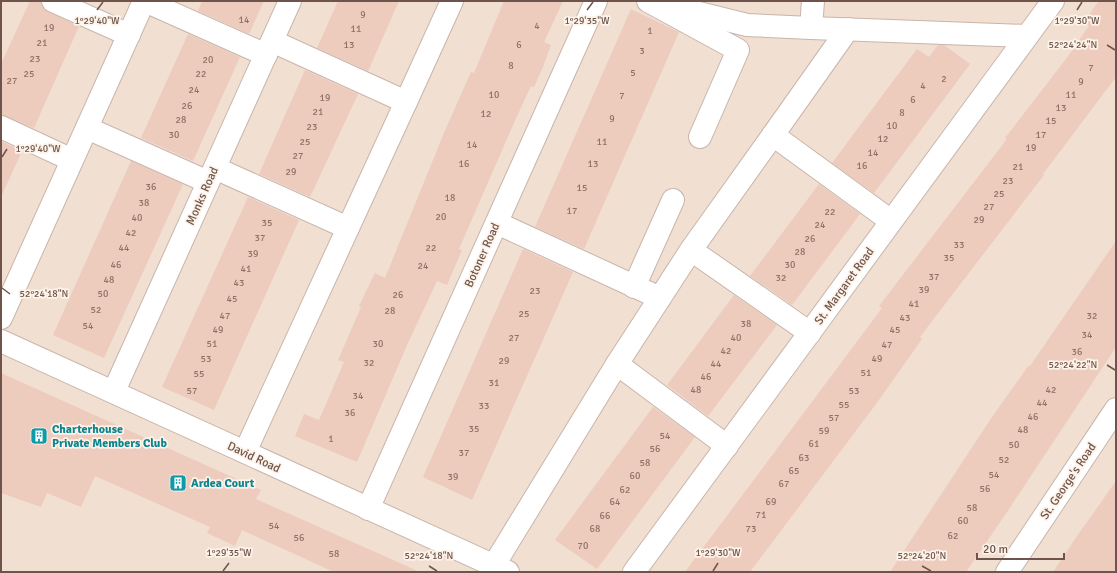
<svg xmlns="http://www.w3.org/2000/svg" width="1117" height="573" viewBox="0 0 1117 573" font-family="Signika,sans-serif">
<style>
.residential{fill:#f1dfd2}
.building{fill:#edcbbd}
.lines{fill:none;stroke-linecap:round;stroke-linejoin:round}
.minor-casing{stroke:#c9b5ab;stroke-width:24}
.minor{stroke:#fff;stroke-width:22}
.ticks{fill:none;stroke:#6f544c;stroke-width:1.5}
.labels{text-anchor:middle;stroke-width:3.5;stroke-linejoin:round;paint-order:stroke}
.number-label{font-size:10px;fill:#8e7268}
.street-label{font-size:12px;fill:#6f544c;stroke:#fdf3e9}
.culture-label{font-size:12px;font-weight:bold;fill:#0d838f;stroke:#fdf3e9;text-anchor:start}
.ticks-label{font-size:10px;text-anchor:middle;fill:#6f544c;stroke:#fdf3e9;stroke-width:3.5;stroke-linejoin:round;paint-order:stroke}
</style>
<rect width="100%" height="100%" fill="#faeee3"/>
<rect class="residential" x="1" y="1" width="1115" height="571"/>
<g class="building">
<path d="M30,1H41L43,8L48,12L79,26L34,128L1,115V64Z"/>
<path d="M202,1H264L249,34L198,11Z"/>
<path d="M338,1H399L368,71L317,48Z"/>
<path d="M504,1H563L544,42L551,45L543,67L534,87L531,86L517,116L459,249L462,250L447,285L437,281L407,345L357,462L295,436L304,414L319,420L344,362L338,360L361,307L359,306L375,273L385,278L446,128L471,72L474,73Z"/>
<path d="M1099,1H1116V77L1043,174L1044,175L929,325L920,337L922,339L876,404L750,572H685L882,308L879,306L1007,139L1005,138L1066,59L1089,26L1084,21Z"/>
<path d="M631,9L679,32L584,249L535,227Z"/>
<path d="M188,34L240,57L193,161L141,138Z"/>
<path d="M938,45H944L970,64L874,193L832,163L917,49L929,57Z"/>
<path d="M305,70L358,94L310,197L259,174Z"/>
<path d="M1,141L22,151L1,197Z"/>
<path d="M131,161L183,184L104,358L53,335Z"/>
<path d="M819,184L860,214L792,305L750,276Z"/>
<path d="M248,197L299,220L214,410L162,387Z"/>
<path d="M1116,241V347L1007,512L966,572H890L992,417L1029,365L1030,366Z"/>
<path d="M523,249L573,272L472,500L423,477Z"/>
<path d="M734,295L777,325L708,416L667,385Z"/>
<path d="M1,373L261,490L256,499L420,572H334L242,530L235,546L207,533L210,527L95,476L81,507L47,493L41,507L1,493Z"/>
<path d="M653,407L695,437L597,569L555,540Z"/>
<path d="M1116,481V572H1053L1075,539Z"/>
</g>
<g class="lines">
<g class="minor-casing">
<g id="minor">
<path d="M53,1L129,35"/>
<path d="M145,1L266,55"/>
<path d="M648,1L738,50L700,137"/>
<path d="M675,7L747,25L811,28L813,1"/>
<path d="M811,28L1027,36"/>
<path d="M848,29L773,135L891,221"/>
<path d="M272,41L406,102L452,1"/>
<path d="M1,127L72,160"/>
<path d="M87,128L208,182"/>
<path d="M773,135L691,250L810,333"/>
<path d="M215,168L348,228L406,102"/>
<path d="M497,223L660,298"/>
<path d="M691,250L617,364L727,446"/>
<path d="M634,287L673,200"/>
<path d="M1,318L144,1"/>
<path d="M1,341L508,572"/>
<path d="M114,391L290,1"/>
<path d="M245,452L348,228"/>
<path d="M368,509L596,1"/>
<path d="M494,565L617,364"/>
<path d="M634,572L1053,1"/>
<path d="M1007,572L1116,409"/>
</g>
</g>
<use href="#minor" class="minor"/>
</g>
<path class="ticks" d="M97,10L103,2M587,10L593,2M1077,10L1082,2M1107,45L1115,50M2,157L7,149M2,288L10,294M1107,365L1115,370M429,566L437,571M922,566L931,571M223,571L229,563M713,571L718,563"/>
<defs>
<g id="building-square" transform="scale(0.9)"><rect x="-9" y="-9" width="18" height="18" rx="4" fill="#0f9aa8" stroke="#fdf3e9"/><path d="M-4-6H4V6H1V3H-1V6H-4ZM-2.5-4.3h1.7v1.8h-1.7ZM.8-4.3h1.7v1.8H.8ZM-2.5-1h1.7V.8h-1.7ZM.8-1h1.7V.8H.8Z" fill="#fff"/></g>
</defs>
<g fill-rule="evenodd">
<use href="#building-square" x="39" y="436"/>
<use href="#building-square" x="178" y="483"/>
</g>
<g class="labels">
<g class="number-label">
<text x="363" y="18">9</text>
<text x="244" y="23">14</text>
<text x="537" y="29">4</text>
<text x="49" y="31">19</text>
<text x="356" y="32">11</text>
<text x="650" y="34">1</text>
<text x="42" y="46">21</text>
<text x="349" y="48">13</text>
<text x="519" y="48">6</text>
<text x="642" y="54">3</text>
<text x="35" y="62">23</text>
<text x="208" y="63">20</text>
<text x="511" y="69">8</text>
<text x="1091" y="71">7</text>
<text x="633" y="76">5</text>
<text x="29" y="77">25</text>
<text x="201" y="77">22</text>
<text x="944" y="82">2</text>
<text x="12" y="84">27</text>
<text x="1081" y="85">9</text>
<text x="923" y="89">4</text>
<text x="194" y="93">24</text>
<text x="494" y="98">10</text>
<text x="1071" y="98">11</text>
<text x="622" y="99">7</text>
<text x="325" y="101">19</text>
<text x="913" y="103">6</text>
<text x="187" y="109">26</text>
<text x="1061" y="111">13</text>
<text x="318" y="115">21</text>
<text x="902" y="116">8</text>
<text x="486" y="117">12</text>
<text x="612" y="122">9</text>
<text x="181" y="123">28</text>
<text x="1051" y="124">15</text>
<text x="892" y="129">10</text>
<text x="312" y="130">23</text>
<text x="174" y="138">30</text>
<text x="1041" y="138">17</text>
<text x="883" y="142">12</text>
<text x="305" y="145">25</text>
<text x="602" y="145">11</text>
<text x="472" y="148">14</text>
<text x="1031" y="151">19</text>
<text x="873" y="156">14</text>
<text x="298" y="159">27</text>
<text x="464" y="167">16</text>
<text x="593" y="167">13</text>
<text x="862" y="169">16</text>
<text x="1018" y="170">21</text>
<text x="291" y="175">29</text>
<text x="1008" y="184">23</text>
<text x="151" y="190">36</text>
<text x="582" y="191">15</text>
<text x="999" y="197">25</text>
<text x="450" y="201">18</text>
<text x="144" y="206">38</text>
<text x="989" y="210">27</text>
<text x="572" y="214">17</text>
<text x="830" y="215">22</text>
<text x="441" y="220">20</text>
<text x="137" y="221">40</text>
<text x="979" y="223">29</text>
<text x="267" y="226">35</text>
<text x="820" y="228">24</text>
<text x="131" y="236">42</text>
<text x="260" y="241">37</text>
<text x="810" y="242">26</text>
<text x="959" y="248">33</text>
<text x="124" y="251">44</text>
<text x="431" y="251">22</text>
<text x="800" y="255">28</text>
<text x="253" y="257">39</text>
<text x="949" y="261">35</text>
<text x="116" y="268">46</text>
<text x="790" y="268">30</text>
<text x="423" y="269">24</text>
<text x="246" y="272">41</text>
<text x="934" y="280">37</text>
<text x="781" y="281">32</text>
<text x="109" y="283">48</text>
<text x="239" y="286">43</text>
<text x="924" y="293">39</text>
<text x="535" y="294">23</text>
<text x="103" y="297">50</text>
<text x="398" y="298">26</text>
<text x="232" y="302">45</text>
<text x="914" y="307">41</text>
<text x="96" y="313">52</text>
<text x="390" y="314">28</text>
<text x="524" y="317">25</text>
<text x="225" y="319">47</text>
<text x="1092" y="319">32</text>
<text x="905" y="321">43</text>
<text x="746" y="327">38</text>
<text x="88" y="329">54</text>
<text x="218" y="333">49</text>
<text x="895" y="333">45</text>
<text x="1087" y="338">34</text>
<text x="514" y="341">27</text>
<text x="736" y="341">40</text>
<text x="212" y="347">51</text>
<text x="378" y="347">30</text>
<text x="887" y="348">47</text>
<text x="726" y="354">42</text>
<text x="1077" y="355">36</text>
<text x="206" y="362">53</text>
<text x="877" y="362">49</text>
<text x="504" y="364">29</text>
<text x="369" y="366">32</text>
<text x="716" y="367">44</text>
<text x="866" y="376">51</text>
<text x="199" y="377">55</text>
<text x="706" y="380">46</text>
<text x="494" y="386">31</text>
<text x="696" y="393">48</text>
<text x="1051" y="393">42</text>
<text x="192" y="394">57</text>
<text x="854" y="394">53</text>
<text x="358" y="399">34</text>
<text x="1042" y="406">44</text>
<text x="844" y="408">55</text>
<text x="484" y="409">33</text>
<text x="350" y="416">36</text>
<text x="1033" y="420">46</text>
<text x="834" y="421">57</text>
<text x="474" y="432">35</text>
<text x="1023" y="433">48</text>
<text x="824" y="434">59</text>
<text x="665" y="439">54</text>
<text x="331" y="442">1</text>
<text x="814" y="447">61</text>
<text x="1014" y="448">50</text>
<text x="655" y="452">56</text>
<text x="464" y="456">37</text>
<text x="804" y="461">63</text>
<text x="1004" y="463">52</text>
<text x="645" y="466">58</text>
<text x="794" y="474">65</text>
<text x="994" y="478">54</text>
<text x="635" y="479">60</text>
<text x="453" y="480">39</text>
<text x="784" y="487">67</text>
<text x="985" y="492">56</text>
<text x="625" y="493">62</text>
<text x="615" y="505">64</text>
<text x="771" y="505">69</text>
<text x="972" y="511">58</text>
<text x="761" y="518">71</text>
<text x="605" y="519">66</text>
<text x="963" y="524">60</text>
<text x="274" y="529">54</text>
<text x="595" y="532">68</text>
<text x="751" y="532">73</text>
<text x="953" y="539">62</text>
<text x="299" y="541">56</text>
<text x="583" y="549">70</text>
<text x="334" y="557">58</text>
</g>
<g class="street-label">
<text transform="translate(202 196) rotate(-66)" y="4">Monks Road</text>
<text transform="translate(482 255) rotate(-66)" y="4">Botoner Road</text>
<text transform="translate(844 286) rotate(-54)" y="4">St. Margaret Road</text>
<text transform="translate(254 457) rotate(25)" y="4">David Road</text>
<text transform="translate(1068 481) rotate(-56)" y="4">St. George's Road</text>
</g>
<g class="culture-label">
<text x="52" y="433">Charterhouse<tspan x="52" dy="14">Private Members Club</tspan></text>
<text x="191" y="487">Ardea Court</text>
</g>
</g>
<g class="ticks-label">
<text x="97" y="24">1°29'40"W</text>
<text x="587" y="24">1°29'35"W</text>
<text x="1077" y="24">1°29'30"W</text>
<text x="1073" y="48">52°24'24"N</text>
<text x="38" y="152">1°29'40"W</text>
<text x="44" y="297">52°24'18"N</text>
<text x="1073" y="368">52°24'22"N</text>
<text x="229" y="556">1°29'35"W</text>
<text x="718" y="556">1°29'30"W</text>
<text x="429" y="559">52°24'18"N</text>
<text x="922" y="559">52°24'20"N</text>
</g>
<rect width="1117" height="573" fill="none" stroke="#6f544c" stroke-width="4"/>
<path d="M977 553v6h87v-6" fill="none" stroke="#6f544c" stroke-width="2"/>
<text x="983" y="553" font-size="12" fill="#6f544c" stroke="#fdf3e9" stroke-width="3" paint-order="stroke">20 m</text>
</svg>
